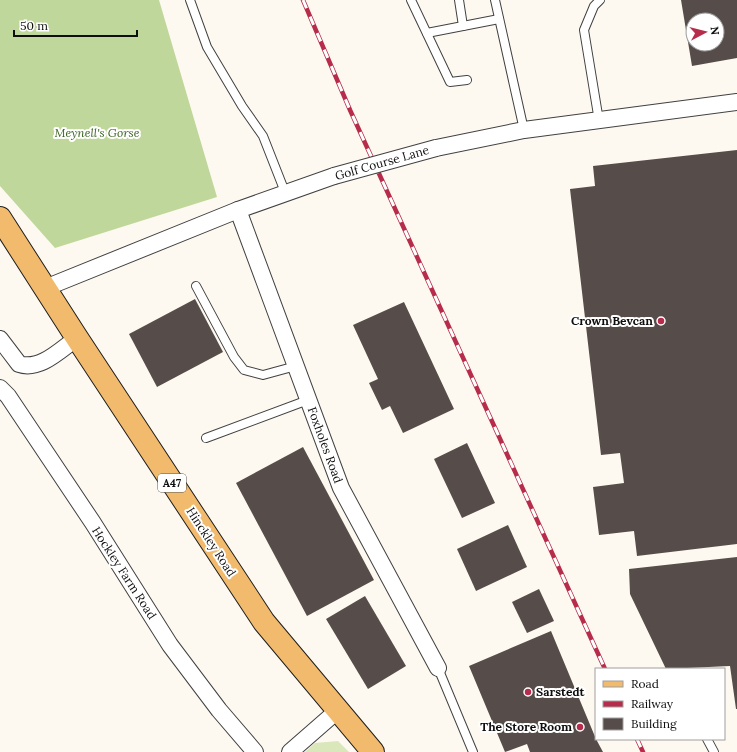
<svg xmlns="http://www.w3.org/2000/svg" width="737" height="752" viewBox="0 0 737 752" font-family="Lora,serif">
<style>
.green{fill:#d9e7bb}
.forest{fill:#c0d79b}
.building{fill:#564d4b;fill-rule:evenodd}
.lines{fill:none;stroke-linecap:round;stroke-linejoin:round}
.service-casing{stroke:#414141;stroke-width:10}
.minor-casing{stroke:#414141;stroke-width:18}
.primary-casing{stroke:#1f1f1f;stroke-width:24}
.service{stroke:#fff;stroke-width:8}
.minor{stroke:#fff;stroke-width:16}
.primary{stroke:#f2ba6c;stroke-width:22}
.rail-casing{stroke:#b72c4b;stroke-width:4.5}
.rail{stroke:#fff;stroke-width:3;stroke-dasharray:9;stroke-linecap:butt}
.minor-bridge-casing{stroke:#414141;stroke-width:18;stroke-linecap:butt}
.minor-bridge{stroke:#fff;stroke-width:16}
.poi-dot{fill:#b72c4b;stroke:#fff;stroke-width:1.5}
.labels{text-anchor:middle;stroke-width:4;stroke-linejoin:round;paint-order:stroke}
.shield{fill:#fff;stroke:#565656;stroke-width:1}
.shield-label{font-size:11px;font-weight:bold;fill:#0e0e0e}
.park-label{font-size:12px;font-style:italic;fill:#3a6321;stroke:#fff}
.street-label{font-size:12px;fill:#0e0e0e;stroke:#fff}
.poi-label{font-size:12px;font-weight:bold;fill:#0e0e0e;stroke:#fff;text-anchor:end}
</style>
<rect width="100%" height="100%" fill="#fef9f0"/>
<path class="green" d="M338,741L349,752H305L315,743Z"/>
<path class="forest" d="M0,0H159L217,197L55,248L0,186Z"/>
<g class="building">
<path d="M681,0H737V58L692,66ZM693,20H717V44H693Z"/>
<path d="M737,150V544L637,556L634,531L599,535L593,487L624,483L620,453L601,455L570,189L595,186L593,166Z"/>
<path d="M195,299L223,352L157,387L129,334Z"/>
<path d="M404,302L454,409L403,433L390,406L382,410L369,383L378,379L353,325Z"/>
<path d="M467,443L495,503L462,518L434,459Z"/>
<path d="M303,447L374,580L307,616L236,483Z"/>
<path d="M508,525L527,567L476,591L457,549Z"/>
<path d="M737,557V709H736L730,666L666,669L630,594L629,569Z"/>
<path d="M539,589L554,621L527,633L512,602Z"/>
<path d="M365,596L406,666L368,689L326,619Z"/>
<path d="M551,631L596,739L603,752H530L527,744L505,752L469,666Z"/>
</g>
<g class="lines">
<g class="service-casing">
<g id="service">
<path d="M190,0L207,47L242,106L263,136L285,192"/>
<path d="M411,0L450,82L467,80"/>
<path d="M459,0L463,26"/>
<path d="M495,0L524,130"/>
<path d="M427,33L499,19"/>
<path d="M599,121L584,30L594,6L600,0"/>
<path d="M196,286L234,357L244,370L263,375L296,366"/>
<path d="M206,438L308,400"/>
<path d="M438,668L473,752"/>
<path d="M707,739L714,752"/>
</g>
</g>
<g class="minor-casing">
<g id="minor">
<path d="M436,148L524,130L737,102"/>
<path d="M238,210L341,488L438,668"/>
<path d="M45,288L238,210L334,176"/>
<path d="M0,339L19,364C40,371 60,350 77,338"/>
<path d="M0,388L8,396L93,523L170,645L219,710L255,752"/>
<path d="M290,752L337,711"/>
</g>
</g>
<g class="primary-casing">
<path id="primary" d="M0,218L77,338L264,622L373,752"/>
</g>
<use href="#service" class="service"/>
<use href="#minor" class="minor"/>
<use href="#primary" class="primary"/>
<g class="rail-casing">
<g id="rail">
<path d="M303,0L350,110L605,669"/>
<path d="M637,739L643,752"/>
</g>
</g>
<use href="#rail" class="rail"/>
<g class="minor-bridge-casing">
<path id="minor-bridge" d="M334,176L436,148"/>
</g>
<use href="#minor-bridge" class="minor-bridge"/>
</g>
<g class="poi-dot">
<circle cx="661" cy="321" r="4"/>
<circle cx="528" cy="692" r="4"/>
<circle cx="580" cy="727" r="4"/>
</g>
<g class="labels">
<rect class="shield" x="158" y="474" width="28" height="18" rx="3"/>
<g class="shield-label">
<text x="172" y="487">A47</text>
</g>
<g class="park-label">
<text x="97" y="137">Meynell's Gorse</text>
</g>
<g class="street-label">
<text transform="translate(382 163) rotate(-16)" y="4">Golf Course Lane</text>
<text transform="translate(325 445) rotate(70)" y="4">Foxholes Road</text>
<text transform="translate(211 542) rotate(57)" y="4">Hinckley Road</text>
<text transform="translate(124 573) rotate(57)" y="4">Hockley Farm Road</text>
</g>
<g class="poi-label">
<text x="653" y="325">Crown Bevcan</text>
<text x="536" y="696" text-anchor="start">Sarstedt</text>
<text x="572" y="731">The Store Room</text>
</g>
</g>
<rect x="595" y="668" width="130" height="72" fill="#ffffff" stroke="#9f9f9f"/>
<rect x="603" y="681" width="20" height="6" fill="#f2ba6c" stroke="#9f9f9f"/>
<text x="631" y="688" font-size="12" fill="#0e0e0e">Road</text>
<rect x="603" y="701" width="20" height="6" fill="#b72c4b" stroke="#9f9f9f"/>
<text x="631" y="708" font-size="12" fill="#0e0e0e">Railway</text>
<rect x="603" y="718" width="20" height="12" fill="#564d4b" stroke="#9f9f9f"/>
<text x="631" y="728" font-size="12" fill="#0e0e0e">Building</text>
<g transform="translate(705 32) rotate(83)"><circle r="19" fill="#ffffff" stroke="#9f9f9f"/>
<path d="M0-3L7 15L0 10L-7 15Z" fill="#b72c4b"/>
<text y="-6" font-size="11" font-weight="bold" text-anchor="middle" fill="#0e0e0e">N</text>
</g>
<path d="M14 30v6h123v-6" fill="none" stroke="#0e0e0e" stroke-width="2"/>
<text x="20" y="30" font-size="12" fill="#0e0e0e" stroke="#ffffff" stroke-width="3" paint-order="stroke">50 m</text>
</svg>
